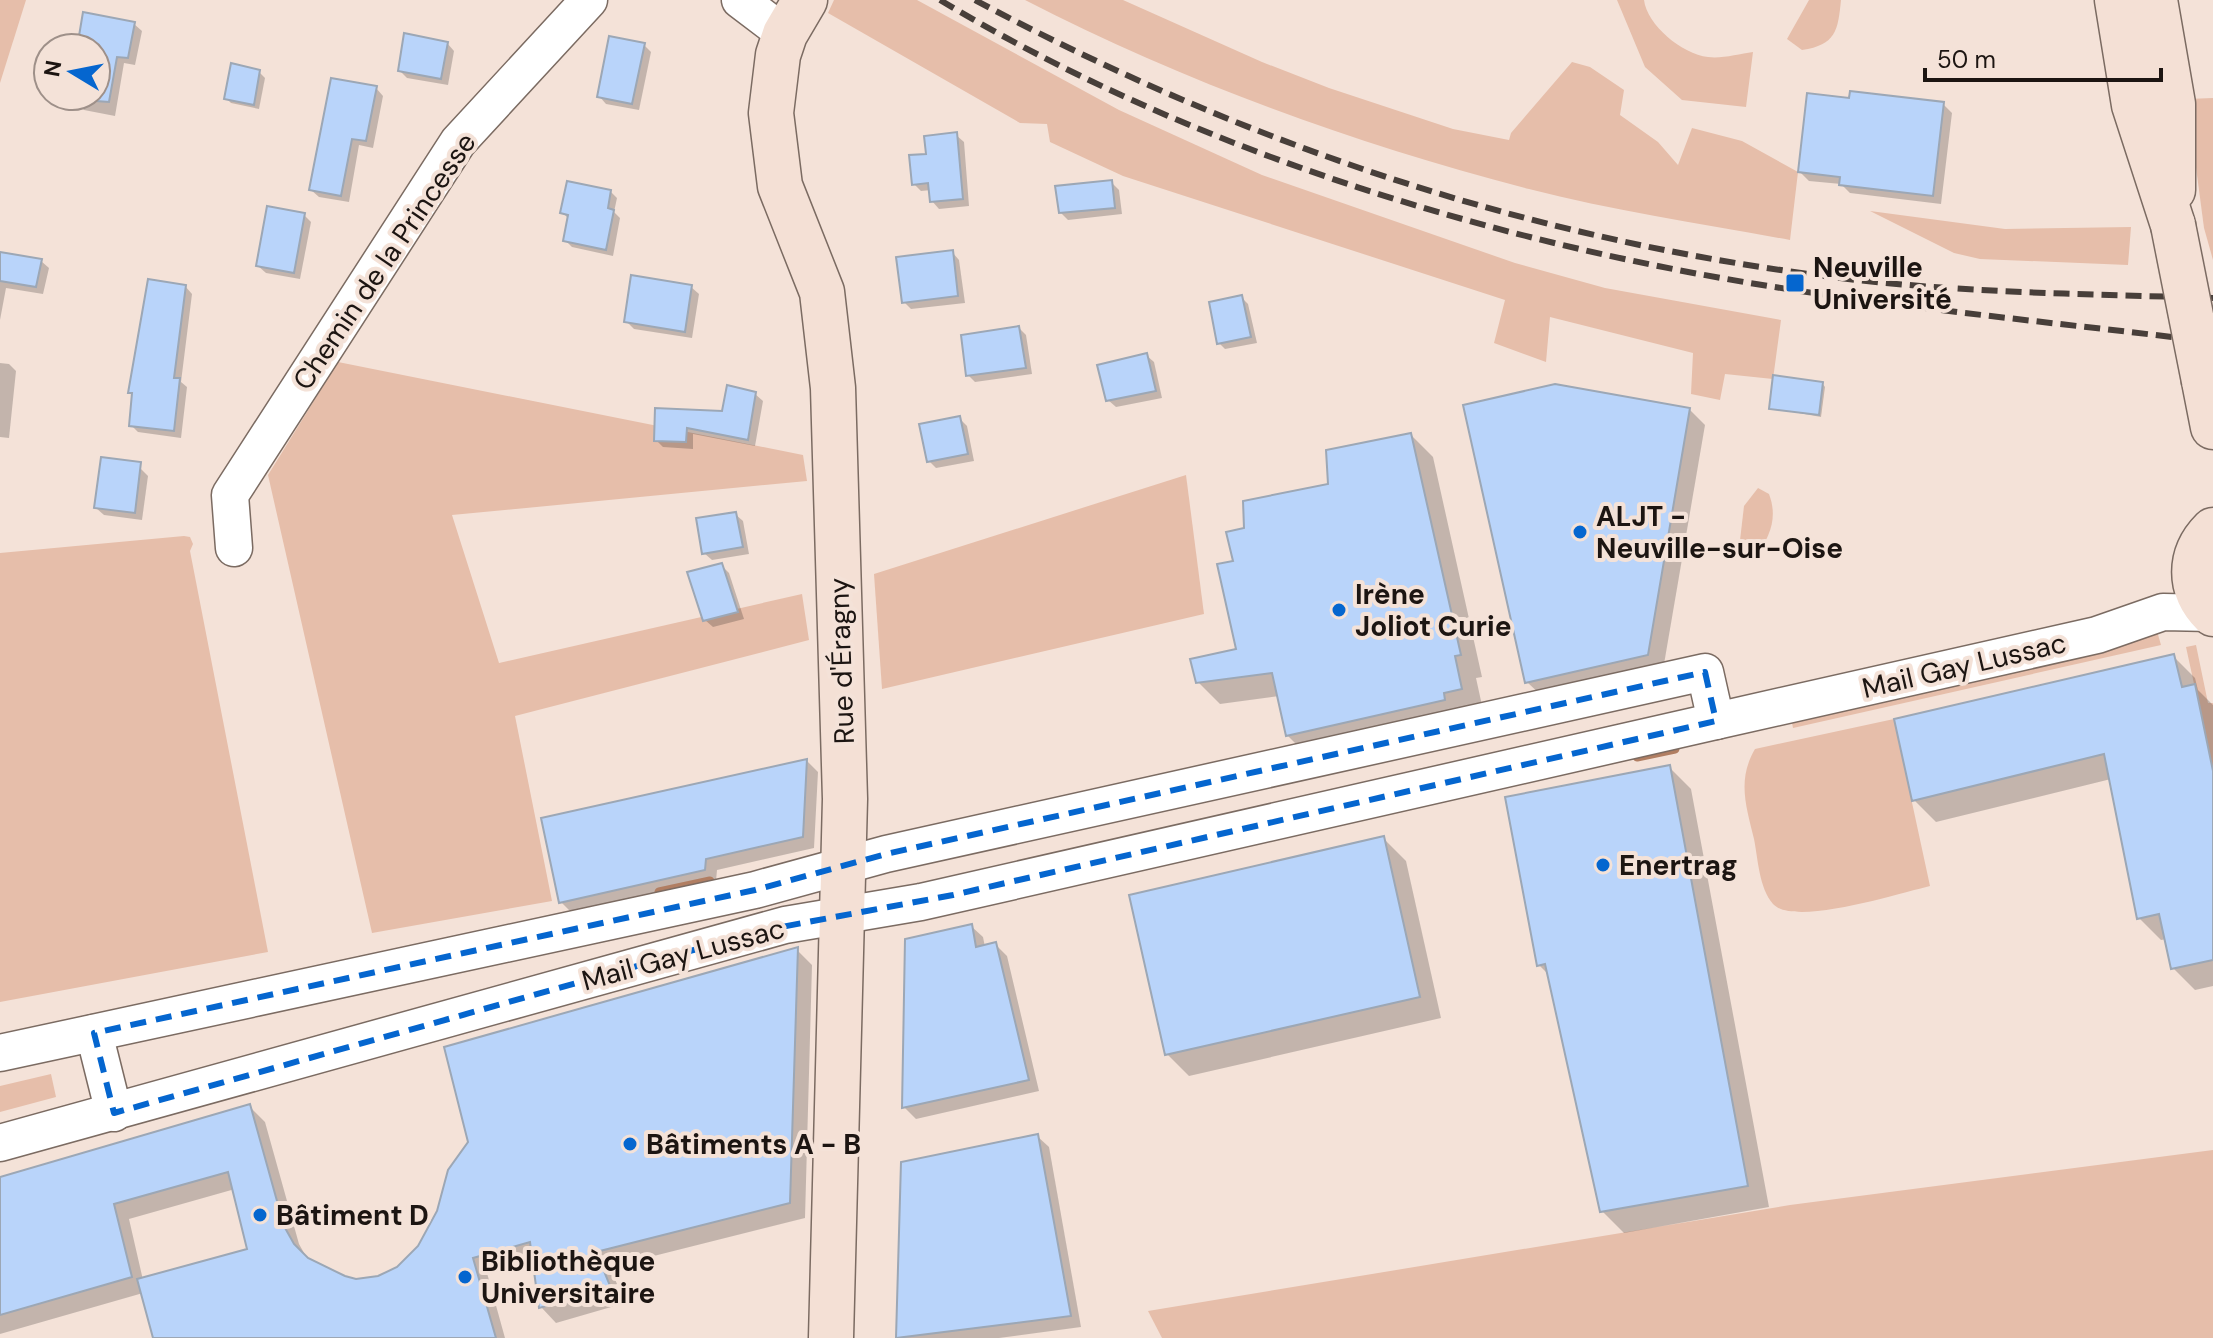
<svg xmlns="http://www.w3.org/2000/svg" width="2213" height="1338" viewBox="0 0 2213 1338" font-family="'DM Sans',sans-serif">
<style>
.green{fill:#e6beaa}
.shadow{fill:#0003;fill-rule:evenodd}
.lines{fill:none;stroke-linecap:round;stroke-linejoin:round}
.stream{stroke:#b17e62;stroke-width:9}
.building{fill:#b9d4fa;stroke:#9ca7b5;stroke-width:2}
.street-casing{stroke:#7b6b62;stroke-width:39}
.secondary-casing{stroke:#7b6b62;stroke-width:47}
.street{stroke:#fff;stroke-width:36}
.secondary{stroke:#f4e0d5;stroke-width:44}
.rail{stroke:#483f3a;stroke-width:6;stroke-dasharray:16 8;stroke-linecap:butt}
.secondary-bridge-casing{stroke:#7b6b62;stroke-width:47;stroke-linecap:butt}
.secondary-bridge{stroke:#f4e0d5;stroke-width:44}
.marked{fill:none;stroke:#0566cf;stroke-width:6;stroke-dasharray:16 10;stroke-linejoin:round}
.poi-dot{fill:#0566cf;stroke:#f4e2d8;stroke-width:3}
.labels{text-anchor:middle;stroke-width:8;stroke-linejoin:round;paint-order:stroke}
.street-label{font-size:28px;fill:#1c1512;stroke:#f4e2d8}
.poi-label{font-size:28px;font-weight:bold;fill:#1c1512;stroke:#f4e2d8;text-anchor:start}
</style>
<rect width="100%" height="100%" fill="#f4e2d8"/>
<g class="green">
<path d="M0,0H26L0,83Z"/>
<path d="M834,0H917L1119,110L1262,175L1515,263L1605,288L1781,320L1773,379L1725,374L1720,400L1691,394L1693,353L1550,317L1546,362L1494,343L1505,300L1123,176L1050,142L1047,124L1020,123L828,13Z"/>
<path d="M1025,0H1123L1262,62L1329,88L1453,129L1509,140L1511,133L1572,62L1590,67L1624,90L1620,115L1658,142L1678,165L1692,128L1742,141L1798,172L1790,240C1703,224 1614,211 1529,189C1354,144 1185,82 1025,0Z"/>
<path d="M1617,0H1644C1647,25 1682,54 1708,57C1721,59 1739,54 1753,52L1746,107L1682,100L1645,67Z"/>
<path d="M1809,0H1841C1838,30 1836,45 1802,50L1787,39Z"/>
<path d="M2213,98V260L2204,228L2187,99Z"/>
<path d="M1870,211L2005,229L2131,227L2128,265L1980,259L1954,253Z"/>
<path d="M338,362L803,455L807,481L452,515L499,663L802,594L809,640L515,716L552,901L372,933L268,475Z"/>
<path d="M1186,475L1204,614L882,689L874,574Z"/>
<path d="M1758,488L1769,494C1778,518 1770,535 1757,556L1748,558L1739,549L1744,506Z"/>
<path d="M184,536L190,537L193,544L190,551L268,952L0,1002V553Z"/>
<path d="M2155,624L2161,645L1793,728L1791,718Z"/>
<path d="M2196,645L2208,703H2213V771L2186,647Z"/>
<path d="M1894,719L1930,886C1900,893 1794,927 1773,904C1759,888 1758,859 1754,839C1746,806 1737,780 1755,749Z"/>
<path d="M51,1074L56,1097L0,1112V1086Z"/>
<path d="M2213,1150V1338H1162L1148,1311L1790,1205Z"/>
</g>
<g class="shadow">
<path d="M134,24L142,31L135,65L124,63L115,116L84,110L77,102L78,96H96V48Z"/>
<path d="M447,43L454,51L448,85L407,78L400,71Z"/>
<path d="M644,45L651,52L639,110L606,104L599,96Z"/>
<path d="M259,72L265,78L259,109L231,103L226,98Z"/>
<path d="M376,88L383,96L373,148L359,145L349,202L319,197L311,190Z"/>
<path d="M1943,104L1952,113L1941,204L1850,193L1841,184L1809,181L1800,172Z"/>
<path d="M956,135L964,142L969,206L939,209L932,201L931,190L921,191L914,184L928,156Z"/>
<path d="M1111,182L1119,190L1122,214L1068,220L1060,212Z"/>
<path d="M610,191L617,198L614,212L620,218L613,256L572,247L565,240L569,219L562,212Z"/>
<path d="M304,215L311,222L300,279L266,273L258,266Z"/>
<path d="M952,252L959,260L965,303L911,309L904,302Z"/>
<path d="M0,254L41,261L49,268L43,294L6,288L0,320Z"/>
<path d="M185,286L192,294L181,382L187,387L181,438L138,432L131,425L134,395L130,392Z"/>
<path d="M691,287L699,294L692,338L634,329L626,321Z"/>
<path d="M1241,297L1248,304L1257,343L1225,349L1219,343Z"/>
<path d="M1019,328L1026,335L1032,374L975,382L968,375Z"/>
<path d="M1146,355L1154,362L1162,398L1116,407L1108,400Z"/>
<path d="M0,363L9,364L16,371L9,438L0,437Z"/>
<path d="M1822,383L1825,387L1821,417L1771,408Z"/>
<path d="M755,394L763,401L755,446L693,434V449L663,447L656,440L723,413Z"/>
<path d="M1690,410L1705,425L1663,670L1543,697L1527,682Z"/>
<path d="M960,419L967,426L974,461L936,468L929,461Z"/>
<path d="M1411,435L1433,457L1482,677L1476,678L1483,710L1309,757L1287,735L1279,696L1220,704L1198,682L1238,651L1235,562L1246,530L1330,486Z"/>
<path d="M140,468L148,476L142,520L104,515L96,508Z"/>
<path d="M735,514L743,521L749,554L712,560L704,553Z"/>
<path d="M721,565L729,573L744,619L713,627L705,620Z"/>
<path d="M2173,656L2195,678L2198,690L2213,705V986L2195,990L2173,968L2167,939L2161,940L2139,918L2111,779L1936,822L1914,800Z"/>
<path d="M807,761L818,772L814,848L717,870L716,881L573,914L561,902Z"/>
<path d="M1669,767L1691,789L1769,1207L1624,1233L1602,1211L1549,975L1539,965Z"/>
<path d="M1384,839L1406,861L1441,1018L1189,1076L1167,1054Z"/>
<path d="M971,926L983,937L985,947L996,945L1007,956L1039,1091L916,1119L904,1107L907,940Z"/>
<path d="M797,950L812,965L805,1218L610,1267L617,1284L551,1303V1307L619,1288L625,1303L556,1323L541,1307L534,1260L487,1273L505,1338H155L143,1293L0,1334V1178L250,1107L265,1122L299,1244L308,1260L356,1281L378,1278L398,1268ZM235,1189L250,1251L143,1280L129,1219Z"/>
<path d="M1037,1136L1049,1147L1081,1327L999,1338H898L903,1164Z"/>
</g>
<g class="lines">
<g class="stream">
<path d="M1637,757L1675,749"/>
<path d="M659,892L710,881"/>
</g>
</g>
<g class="building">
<path d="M83,12L135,22L128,58L117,57L109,102L96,101V48H77Z"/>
<path d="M404,33L448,42L441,79L398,71Z"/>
<path d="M609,36L645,43L632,104L597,97Z"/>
<path d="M231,63L260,70L254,105L224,99Z"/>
<path d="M331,78L377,86L366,141L352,139L341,196L309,190Z"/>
<path d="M1850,91L1944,102L1933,196L1839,185L1840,177L1798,172L1807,93L1849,98Z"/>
<path d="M957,132L963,199L930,202L928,183L912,185L909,155L926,154L924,136Z"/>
<path d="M1112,180L1115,208L1059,213L1055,186Z"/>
<path d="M567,181L611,190L608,208L614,210L606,250L563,241L568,215L560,213Z"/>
<path d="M267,206L305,213L294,273L256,266Z"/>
<path d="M953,250L958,296L902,303L896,257Z"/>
<path d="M0,252L42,259L36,287L0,281Z"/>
<path d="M631,275L692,285L685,332L624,322Z"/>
<path d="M148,279L186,285L174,378H180L174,431L129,426L132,393H128Z"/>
<path d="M1242,295L1251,337L1217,344L1209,302Z"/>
<path d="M1019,326L1026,368L966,376L961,335Z"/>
<path d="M1147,353L1156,391L1106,401L1097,365Z"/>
<path d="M1773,375L1823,382L1819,415L1769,409Z"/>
<path d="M1555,384L1690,408L1648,655L1525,683L1463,405Z"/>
<path d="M727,385L756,392L748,440L687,428L686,442L654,441L655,408L722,411Z"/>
<path d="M960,416L968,454L927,462L919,424Z"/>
<path d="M1411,433L1461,655L1455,656L1462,689L1444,693L1445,700L1286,736L1272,673L1196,683L1190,659L1236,649L1217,564L1233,561L1226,532L1244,528L1243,501L1328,484L1326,450Z"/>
<path d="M101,457L141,462L135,513L94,508Z"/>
<path d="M736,512L743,547L702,554L696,518Z"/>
<path d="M722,563L738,612L703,621L687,572Z"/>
<path d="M2174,654L2182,687L2195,684L2213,771V960L2171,969L2159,914L2137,919L2104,754L1912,801L1894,719Z"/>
<path d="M807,759L803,837L706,859L705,870L559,903L541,818Z"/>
<path d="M1670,765L1748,1186L1600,1212L1545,964L1537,966L1505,797Z"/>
<path d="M1384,836L1420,997L1165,1055L1129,895Z"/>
<path d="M972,924L976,947L996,942L1029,1080L902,1108L905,939Z"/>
<path d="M798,947L790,1203L596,1252L611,1288L539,1308L530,1242L473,1258L496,1338H153L137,1279L247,1249L228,1172L114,1204L132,1277L0,1315V1177L250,1104L284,1226L294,1244L308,1258L345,1276L356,1279L378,1276L397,1267L418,1246L437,1211L448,1170L468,1142L444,1047Z"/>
<path d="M1038,1134L1071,1316L896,1338L901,1162Z"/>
</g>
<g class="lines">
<g class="street-casing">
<g id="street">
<path d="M740,0L785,34"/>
<path d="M234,548L230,495L458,142L589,0"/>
<path d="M1716,721L2097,635L2163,612L2212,613"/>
<path d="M94,1033L114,1113"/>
<path d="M0,1053L755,890L886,854L1705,672L1716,721L921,902L785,925L0,1143"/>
</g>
</g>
<g class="secondary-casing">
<g id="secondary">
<path d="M805,0L785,34L778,55L771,113L780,186L822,292L833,388L845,799L831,1338"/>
<path d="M2117,0L2134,105L2173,225"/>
<path d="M2155,0L2173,104V190"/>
<path d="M2204,381L2213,427"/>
<path d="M2213,530C2188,555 2188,589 2213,614"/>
</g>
</g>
<use href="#street" class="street"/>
<use href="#secondary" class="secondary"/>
<g class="rail">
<path d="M940,0C1183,146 1477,238 1756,284C1907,309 2061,323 2213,342"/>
<path d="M975,0C1245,144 1527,239 1832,277C1958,293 2086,294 2213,298"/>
</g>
<g class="secondary-bridge-casing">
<path id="secondary-bridge" d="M2173,225L2204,381"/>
</g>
<use href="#secondary-bridge" class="secondary-bridge"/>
</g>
<path class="marked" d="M1705,672L1716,721L953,895L765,930L114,1113L94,1033L755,890L886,854Z"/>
<g class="poi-dot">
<rect x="1785" y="273" width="20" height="20" rx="4"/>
<circle cx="1580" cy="532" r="8"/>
<circle cx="1339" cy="610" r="8"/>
<circle cx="1603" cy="865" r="8"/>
<circle cx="630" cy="1144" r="8"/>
<circle cx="260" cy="1215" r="8"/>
<circle cx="465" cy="1277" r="8"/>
</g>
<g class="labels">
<g class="street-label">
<text transform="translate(384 261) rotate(-56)" y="10">Chemin de la Princesse</text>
<text transform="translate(841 661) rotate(-92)" y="10">Rue d'Éragny</text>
<text transform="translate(1964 665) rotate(-13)" y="10">Mail Gay Lussac</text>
<text transform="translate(683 954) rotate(-15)" y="10">Mail Gay Lussac</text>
</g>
<g class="poi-label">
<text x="1813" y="277">Neuville<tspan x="1813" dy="32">Université</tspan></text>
<text x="1596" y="526">ALJT -<tspan x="1596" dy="32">Neuville-sur-Oise</tspan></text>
<text x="1355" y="604">Irène<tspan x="1355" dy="32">Joliot Curie</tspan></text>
<text x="1619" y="875">Enertrag</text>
<text x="646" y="1154">Bâtiments A - B</text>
<text x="276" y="1225">Bâtiment D</text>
<text x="481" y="1271">Bibliothèque<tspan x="481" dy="32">Universitaire</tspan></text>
</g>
</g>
<g transform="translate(72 72) rotate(280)"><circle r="38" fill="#f4e2d8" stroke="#9e9089" stroke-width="2"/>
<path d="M0-6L14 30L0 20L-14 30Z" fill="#0566cf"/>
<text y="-12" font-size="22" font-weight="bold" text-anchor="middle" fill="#1c1512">N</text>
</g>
<path d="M1925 68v12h236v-12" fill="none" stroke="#1c1512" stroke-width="4"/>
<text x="1937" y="68" font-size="24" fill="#1c1512" stroke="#f4e2d8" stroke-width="6" paint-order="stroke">50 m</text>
</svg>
